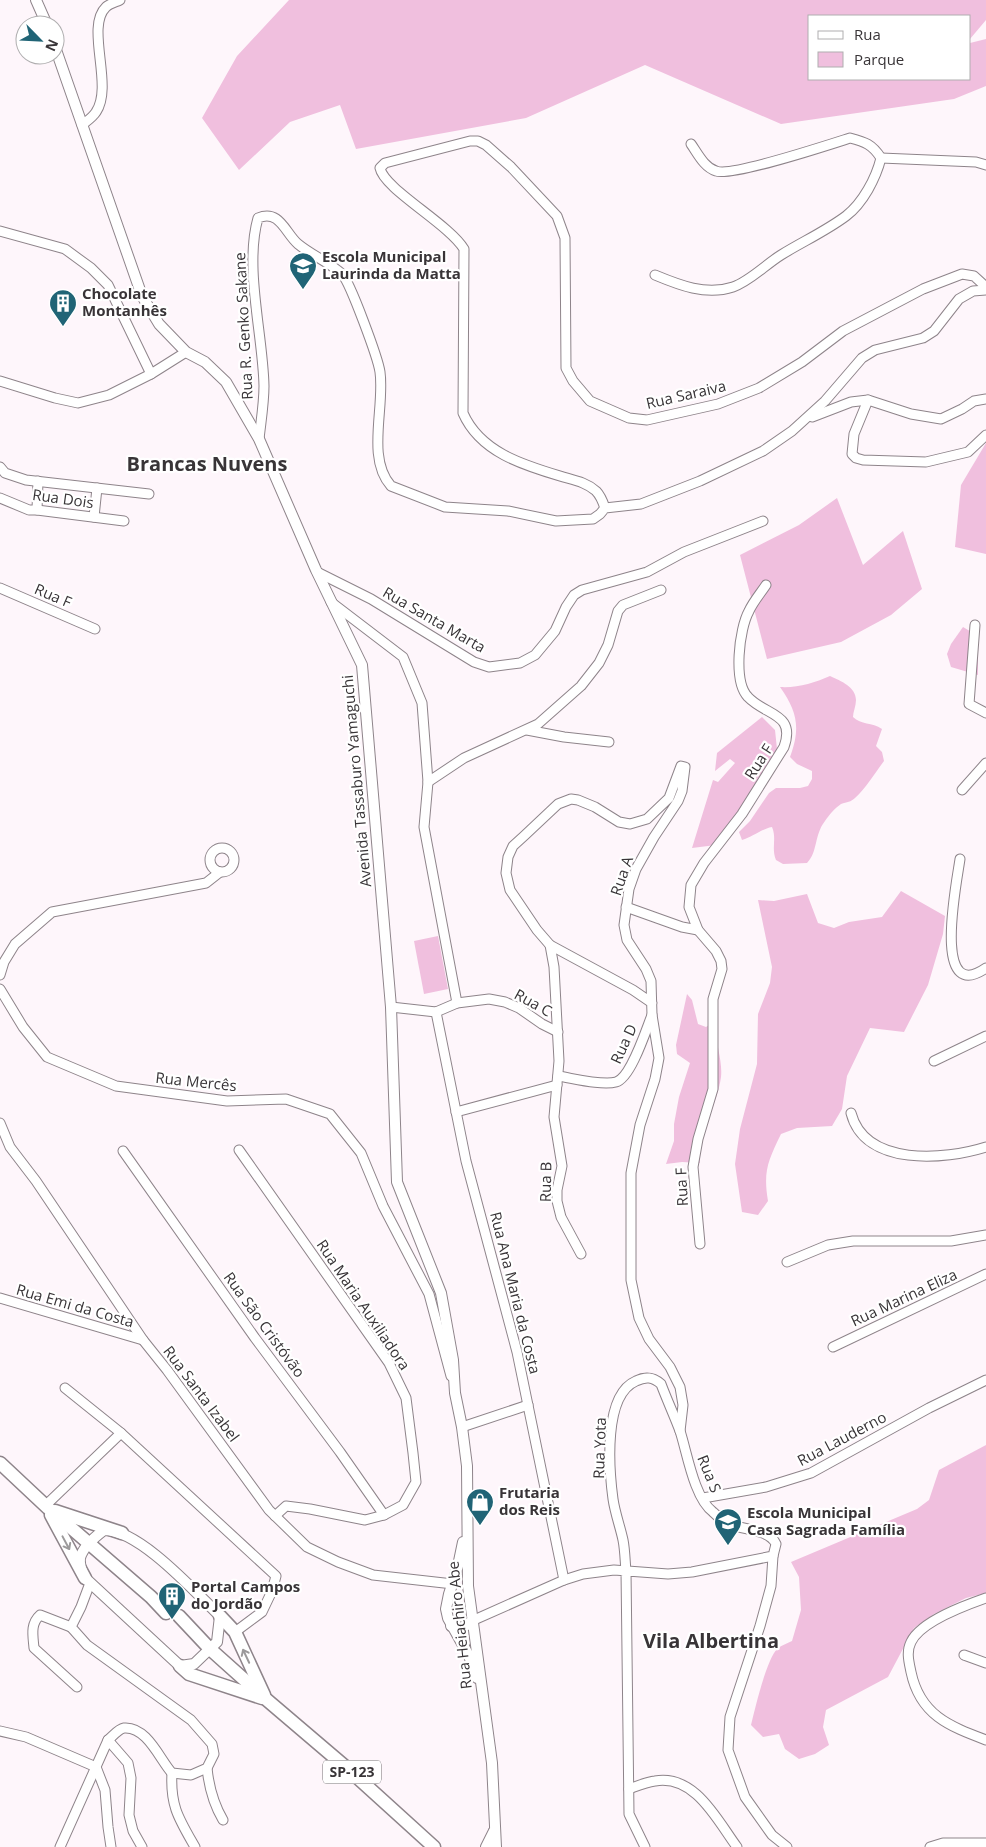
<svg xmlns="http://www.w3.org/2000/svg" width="986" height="1847" viewBox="0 0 986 1847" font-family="'Open Sans',sans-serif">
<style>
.green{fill:#f0bfde}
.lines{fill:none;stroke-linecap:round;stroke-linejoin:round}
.primary-tunnel{stroke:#d6cfd4;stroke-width:12;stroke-dasharray:12 6;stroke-linecap:butt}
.minor-casing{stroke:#8e848a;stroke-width:11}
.tertiary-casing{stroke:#8e848a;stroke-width:12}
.primary-casing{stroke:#8e848a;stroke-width:15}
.minor{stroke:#fff;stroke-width:9}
.tertiary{stroke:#fff;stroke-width:10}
.primary{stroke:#fff;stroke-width:12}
.oneway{stroke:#9c9a9b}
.labels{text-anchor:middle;stroke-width:4.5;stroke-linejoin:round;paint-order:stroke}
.shield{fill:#fff;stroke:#747173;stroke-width:1}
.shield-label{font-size:14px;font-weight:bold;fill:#383437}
.poi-label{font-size:15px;font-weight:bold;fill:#383437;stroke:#fff;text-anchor:start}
.street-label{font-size:15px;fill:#383437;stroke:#fff}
.district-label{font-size:20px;font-weight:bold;fill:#383437;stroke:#fff}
</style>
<rect width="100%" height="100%" fill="#fef6fb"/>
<g class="green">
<path d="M289,0H986V20L970,39V16H810V79H970V43L986,39V86L954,99L781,124L645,65L526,118L356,149L340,105L290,122L239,170L202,118L237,56Z"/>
<path d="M986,443V554L955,547L961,485Z"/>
<path d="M837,498L863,565L903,531L922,589L891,615L841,642L767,659L740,555L799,525Z"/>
<path d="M963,627L978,636V675L951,667L947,654L951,644Z"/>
<path d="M830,676C841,681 856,687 856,700C856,706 853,712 853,717C861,725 872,722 882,729L876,746L882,752L884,761C875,773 866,788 855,798C851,802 847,802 841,804C835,808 829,815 825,821C814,835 818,852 807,863L783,864L776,860C771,848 777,839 772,827C761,829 753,837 742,840L739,832L750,821L769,793L776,788H800L808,786L812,779V771L797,764L790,757C801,728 797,711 780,687C798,688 814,683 830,676Z"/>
<path d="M762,717L775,730L777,749L724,844L692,848L713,780L718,782L735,763L730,759L715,771L717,753Z"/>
<path d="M901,891L945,916L943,934L928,985L904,1032L870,1028L847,1076L842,1109L832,1126L797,1128L781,1134C768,1161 763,1171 768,1201L758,1215L742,1212L735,1164L740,1129L757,1064L758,1014L770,983L772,967L758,900L774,901L807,894L818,923L834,928L849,922L882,917Z"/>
<path d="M438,936L448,989L424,994L414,941Z"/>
<path d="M687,994L692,1000L698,1024L706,1027L717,1020C713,1039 723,1058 721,1077C717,1106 698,1133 700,1163L682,1162L666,1164L674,1141V1124L679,1097L690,1063L677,1054L676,1045Z"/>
<path d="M986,1445V1593L966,1598L934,1614L914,1628L888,1677L826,1710L823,1727L829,1745L815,1754L799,1759L785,1749L779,1734L763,1737L751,1725C755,1709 767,1657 778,1648C782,1645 788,1643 792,1641L801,1610L799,1577L791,1562L917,1509L929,1500L939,1470Z"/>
</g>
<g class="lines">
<path class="primary-tunnel" d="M171,1609L179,1616"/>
<g class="minor-casing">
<g id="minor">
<path d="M82,125C87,121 93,117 96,112C114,86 85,27 106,7C109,4 116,2 120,0"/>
<path d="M691,144C698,154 704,167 716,171C731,177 828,145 850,138C865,142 872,144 881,158"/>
<path d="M881,158L976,162L986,165"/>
<path d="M0,231L65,249L91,268L108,285L151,374"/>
<path d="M655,275C679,285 706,296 733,287C750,281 765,265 781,255C802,242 826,231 846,216C863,203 876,178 881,158"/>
<path d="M0,381L55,398L78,403L109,395L151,374L186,352"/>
<path d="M868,400L854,434L852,454L856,458L863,460L926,462L968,452L986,435"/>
<path d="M812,417L851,402L868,400L911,414L941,419L962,409L974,401L986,399"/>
<path d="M259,439C261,421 264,403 264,386C263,335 244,267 258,218C280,209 285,233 298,244C311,255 329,262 342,274C350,282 378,358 380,372C385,407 366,458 391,486L445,507L508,511L556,521L593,519L600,514L605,508L641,504L700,481L763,451L792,431L825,401L862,358L875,350L923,338L934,331L959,299L973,291L986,290"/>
<path d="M0,467L5,473L26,480L149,494"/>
<path d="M0,498L29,510H37L124,521"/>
<path d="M605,508C603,502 601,496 596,491C586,482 573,480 560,476C523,465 480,452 463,413L464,249C449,224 384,189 380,168L385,163L470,141H478L486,145L511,167L557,216L565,238L566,368L573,381L590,401L629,418L647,420L718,404L759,388L802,362L843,331L923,289L962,274L974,276L986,287"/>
<path d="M37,510L38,481"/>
<path d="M94,517L97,488"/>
<path d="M317,572L371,599L474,662L489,667L520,663L535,655L555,631L566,607L574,595L582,590L647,572L684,552L763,521"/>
<path d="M0,588L95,629"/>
<path d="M331,602L403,657L422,703L428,782L424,827L457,1003"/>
<path d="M975,625L969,704L986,713"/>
<path d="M527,730L564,737L609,742"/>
<path d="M428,782L464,758L538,724L581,686L599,663L608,645L618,611L623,605L661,590"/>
<path d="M962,790L986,763"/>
<circle cx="222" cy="860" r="12"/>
<path d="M960,859C957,881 931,1006 986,968"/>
<path d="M626,907L682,927L698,930"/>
<path d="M550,945L554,967L559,1061L554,1117L562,1166L557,1190V1201L561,1217L581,1254"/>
<path d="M0,975L4,962L15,944L52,912L206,883L220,872"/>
<path d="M0,989L23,1027L47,1057L116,1086L227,1101L286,1099L330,1114L361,1153L383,1206L429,1294L451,1376"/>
<path d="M652,1003L633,990L550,945L537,930L510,890L506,873L508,857L513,846L524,836L558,804L571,799L578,800L595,807L619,822L630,824L647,819L669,798L681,766L685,767L682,791L678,801L654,837L636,869L629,889L624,925L627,940L646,969L651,981L652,1015L659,1058L655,1079L640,1125L631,1173V1280L639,1318L649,1339L670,1367L680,1387L683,1405L680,1431"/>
<path d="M391,1007L436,1012L457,1003L489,999L505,1002L519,1008L542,1024L558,1032"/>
<path d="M436,1012L466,1161L517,1352L564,1580"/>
<path d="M934,1061L986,1036"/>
<path d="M558,1076C572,1078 602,1086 616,1082C631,1078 646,1030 652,1015"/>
<path d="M456,1112L557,1085"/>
<path d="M851,1113C865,1167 945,1160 986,1147"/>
<path d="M0,1123L10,1147L36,1181L143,1340L167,1370L269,1510L307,1547L338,1562L373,1575L453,1584"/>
<path d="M239,1150L389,1363L406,1398L413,1453L416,1482L403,1505L384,1515L365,1520L310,1509L286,1506L275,1516"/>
<path d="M123,1151L255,1338L340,1452L384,1515"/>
<path d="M700,1244L693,1167L698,1139L713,1089V999L722,969L721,961L716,951L698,930L689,907L691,885L704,863L742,814L784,747C796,713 766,716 748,697C733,682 739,629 749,611C753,602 760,594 766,585"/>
<path d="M787,1262L828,1245L853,1241H951L986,1235"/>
<path d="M0,1298L143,1340"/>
<path d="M833,1347L986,1274"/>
<path d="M65,1388L121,1433L276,1576L272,1591L262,1612L235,1632"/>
<path d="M462,1427L528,1405"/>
<path d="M703,1498L766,1487L811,1473L929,1408L986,1380"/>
<path d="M45,1506L121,1433"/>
<path d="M773,1556L771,1586L760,1626L730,1717L728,1750L745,1797L772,1835L787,1847"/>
<path d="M986,1598C966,1605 921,1621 911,1642C906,1652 909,1662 911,1672C920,1715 949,1726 986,1740"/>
<path d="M474,1620L564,1580L583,1574L614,1570L668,1574L692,1572L773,1556L776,1544C770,1530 746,1530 732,1525C725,1523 718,1517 713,1512C694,1498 687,1452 680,1431C674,1415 667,1400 661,1384C653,1377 646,1376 636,1381C603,1395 609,1469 613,1499C615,1513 620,1526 623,1540C625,1550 625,1561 626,1571L629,1814L645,1847"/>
<path d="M71,1627L40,1615C30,1624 33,1636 34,1648L77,1687"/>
<path d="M964,1655L986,1663"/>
<path d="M0,1731L26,1737L96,1767L105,1790L108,1827L111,1847"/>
<path d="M108,1740L128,1763L131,1778L129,1815L133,1831L142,1847"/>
<path d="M207,1768C209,1788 213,1803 223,1820"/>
<path d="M172,1773C170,1806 179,1819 195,1847"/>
<path d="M629,1789C637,1786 646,1782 655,1781C695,1774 717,1820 737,1847"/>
<path d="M60,1847L108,1740C112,1737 118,1729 124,1728C147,1726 160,1760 172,1773L191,1775L207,1768L214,1754L212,1744L191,1720L87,1645L71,1627L81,1607L90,1583"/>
<path d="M930,1847L943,1843H986"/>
</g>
</g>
<g class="tertiary-casing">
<g id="tertiary">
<path d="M36,0L47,25"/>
<path d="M55,47L142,296L159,324L186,352L205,362L226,382L259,439L316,570L362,665L391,1007L397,1182L441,1293L453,1360L455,1393L462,1427L467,1466L468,1586L492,1763L496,1847"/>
<path d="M104,1530C139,1529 195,1592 220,1616L217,1642L194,1664L180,1666L85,1578C82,1572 79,1565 80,1558C83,1547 96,1536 104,1530Z"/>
<path d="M463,1542L458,1566L449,1594L446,1609L448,1618L469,1656L477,1678"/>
<path d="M451,1626L462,1628L474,1620"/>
<path d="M486,1847L494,1831"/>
</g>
</g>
<g class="primary-casing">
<g id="primary">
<path d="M0,1463L48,1508L151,1597L166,1613"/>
<path d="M55,1511L122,1533"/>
<path d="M51,1515L85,1578"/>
<path d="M179,1616L210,1649L267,1700L348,1769L434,1847"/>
<path d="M220,1616L235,1632L264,1695"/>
<path d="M180,1666L189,1674L262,1698"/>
</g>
</g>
<use href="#minor" class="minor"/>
<use href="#tertiary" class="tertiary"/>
<use href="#primary" class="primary"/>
</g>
<defs><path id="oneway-shaft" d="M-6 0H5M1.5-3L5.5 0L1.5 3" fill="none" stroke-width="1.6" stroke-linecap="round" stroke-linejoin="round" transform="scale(1.25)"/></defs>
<g class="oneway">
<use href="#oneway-shaft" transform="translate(66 1543) rotate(62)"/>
<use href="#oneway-shaft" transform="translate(246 1656) rotate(-115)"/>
</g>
<defs>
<g id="school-pin" transform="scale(1.4375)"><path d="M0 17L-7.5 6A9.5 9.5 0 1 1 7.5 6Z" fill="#206476" stroke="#fff"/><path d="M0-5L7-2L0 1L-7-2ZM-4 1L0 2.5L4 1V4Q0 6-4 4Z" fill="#fff"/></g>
<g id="building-pin" transform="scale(1.4375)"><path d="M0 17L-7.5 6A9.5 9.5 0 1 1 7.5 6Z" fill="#206476" stroke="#fff"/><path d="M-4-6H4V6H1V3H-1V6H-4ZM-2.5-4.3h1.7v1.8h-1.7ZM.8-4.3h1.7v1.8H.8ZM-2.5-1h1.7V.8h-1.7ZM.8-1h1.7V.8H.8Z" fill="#fff"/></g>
<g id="shop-pin" transform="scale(1.4375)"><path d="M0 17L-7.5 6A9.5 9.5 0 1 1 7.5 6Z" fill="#206476" stroke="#fff"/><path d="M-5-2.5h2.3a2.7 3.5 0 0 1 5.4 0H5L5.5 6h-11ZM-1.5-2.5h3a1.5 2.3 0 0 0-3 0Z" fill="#fff"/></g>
</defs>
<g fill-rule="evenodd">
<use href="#school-pin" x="303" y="266"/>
<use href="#building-pin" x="63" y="303"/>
<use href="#shop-pin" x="480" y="1502"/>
<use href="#school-pin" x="728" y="1522"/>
<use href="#building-pin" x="172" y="1596"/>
</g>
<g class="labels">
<rect class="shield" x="323" y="1760.5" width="58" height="23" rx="4"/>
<g class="shield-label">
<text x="352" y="1777">SP-123</text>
</g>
<g class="poi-label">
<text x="322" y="262">Escola Municipal<tspan x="322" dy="17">Laurinda da Matta</tspan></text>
<text x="82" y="299">Chocolate<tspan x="82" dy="17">Montanhês</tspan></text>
<text x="499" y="1498">Frutaria<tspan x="499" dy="17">dos Reis</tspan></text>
<text x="747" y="1518">Escola Municipal<tspan x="747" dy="17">Casa Sagrada Família</tspan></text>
<text x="191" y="1592">Portal Campos<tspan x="191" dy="17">do Jordão</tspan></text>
</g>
<g class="street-label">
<text transform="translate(244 326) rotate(-93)" y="5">Rua R. Genko Sakane</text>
<text transform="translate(686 395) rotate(-13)" y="5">Rua Saraiva</text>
<text transform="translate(63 499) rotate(8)" y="5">Rua Dois</text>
<text transform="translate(53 596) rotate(23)" y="5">Rua F</text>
<text transform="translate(434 620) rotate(30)" y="5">Rua Santa Marta</text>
<text transform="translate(759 762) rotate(-57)" y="5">Rua F</text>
<text transform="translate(357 781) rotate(-95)" y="5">Avenida Tassaburo Yamaguchi</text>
<text transform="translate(622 876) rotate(-71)" y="5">Rua A</text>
<text transform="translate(533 1003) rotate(29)" y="5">Rua C</text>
<text transform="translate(624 1044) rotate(-65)" y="5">Rua D</text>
<text transform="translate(196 1082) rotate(6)" y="5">Rua Mercês</text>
<text transform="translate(546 1182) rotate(-89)" y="5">Rua B</text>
<text transform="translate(682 1187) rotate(-93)" y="5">Rua F</text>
<text transform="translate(515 1293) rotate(76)" y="5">Rua Ana Maria da Costa</text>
<text transform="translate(904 1298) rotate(-25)" y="5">Rua Marina Eliza</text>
<text transform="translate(363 1305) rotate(56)" y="5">Rua Maria Auxiliadora</text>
<text transform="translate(75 1306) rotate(16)" y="5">Rua Emi da Costa</text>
<text transform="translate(264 1325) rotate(54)" y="5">Rua São Cristóvão</text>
<text transform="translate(201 1394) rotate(53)" y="5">Rua Santa Izabel</text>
<text transform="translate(842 1439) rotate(-28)" y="5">Rua Lauderno</text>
<text transform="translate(600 1448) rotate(-88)" y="5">Rua Yota</text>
<text transform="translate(709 1474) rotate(68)" y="5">Rua S</text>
<text transform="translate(460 1625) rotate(-96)" y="5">Rua Heiachiro Abe</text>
</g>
<g class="district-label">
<text x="207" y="471">Brancas Nuvens</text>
<text x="711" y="1648">Vila Albertina</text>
</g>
</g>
<rect x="808" y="15" width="162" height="65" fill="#ffffff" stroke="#afaeaf"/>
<rect x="818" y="31" width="25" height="8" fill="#ffffff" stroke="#afaeaf"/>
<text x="854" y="40" font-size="15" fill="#383437">Rua</text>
<rect x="818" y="52" width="25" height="15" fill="#f0bfde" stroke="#afaeaf"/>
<text x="854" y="65" font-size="15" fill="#383437">Parque</text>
<g transform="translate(40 40) rotate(114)"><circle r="24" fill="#ffffff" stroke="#afaeaf"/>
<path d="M0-4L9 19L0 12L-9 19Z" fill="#206476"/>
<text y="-8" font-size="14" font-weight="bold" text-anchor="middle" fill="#383437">N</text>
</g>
</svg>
